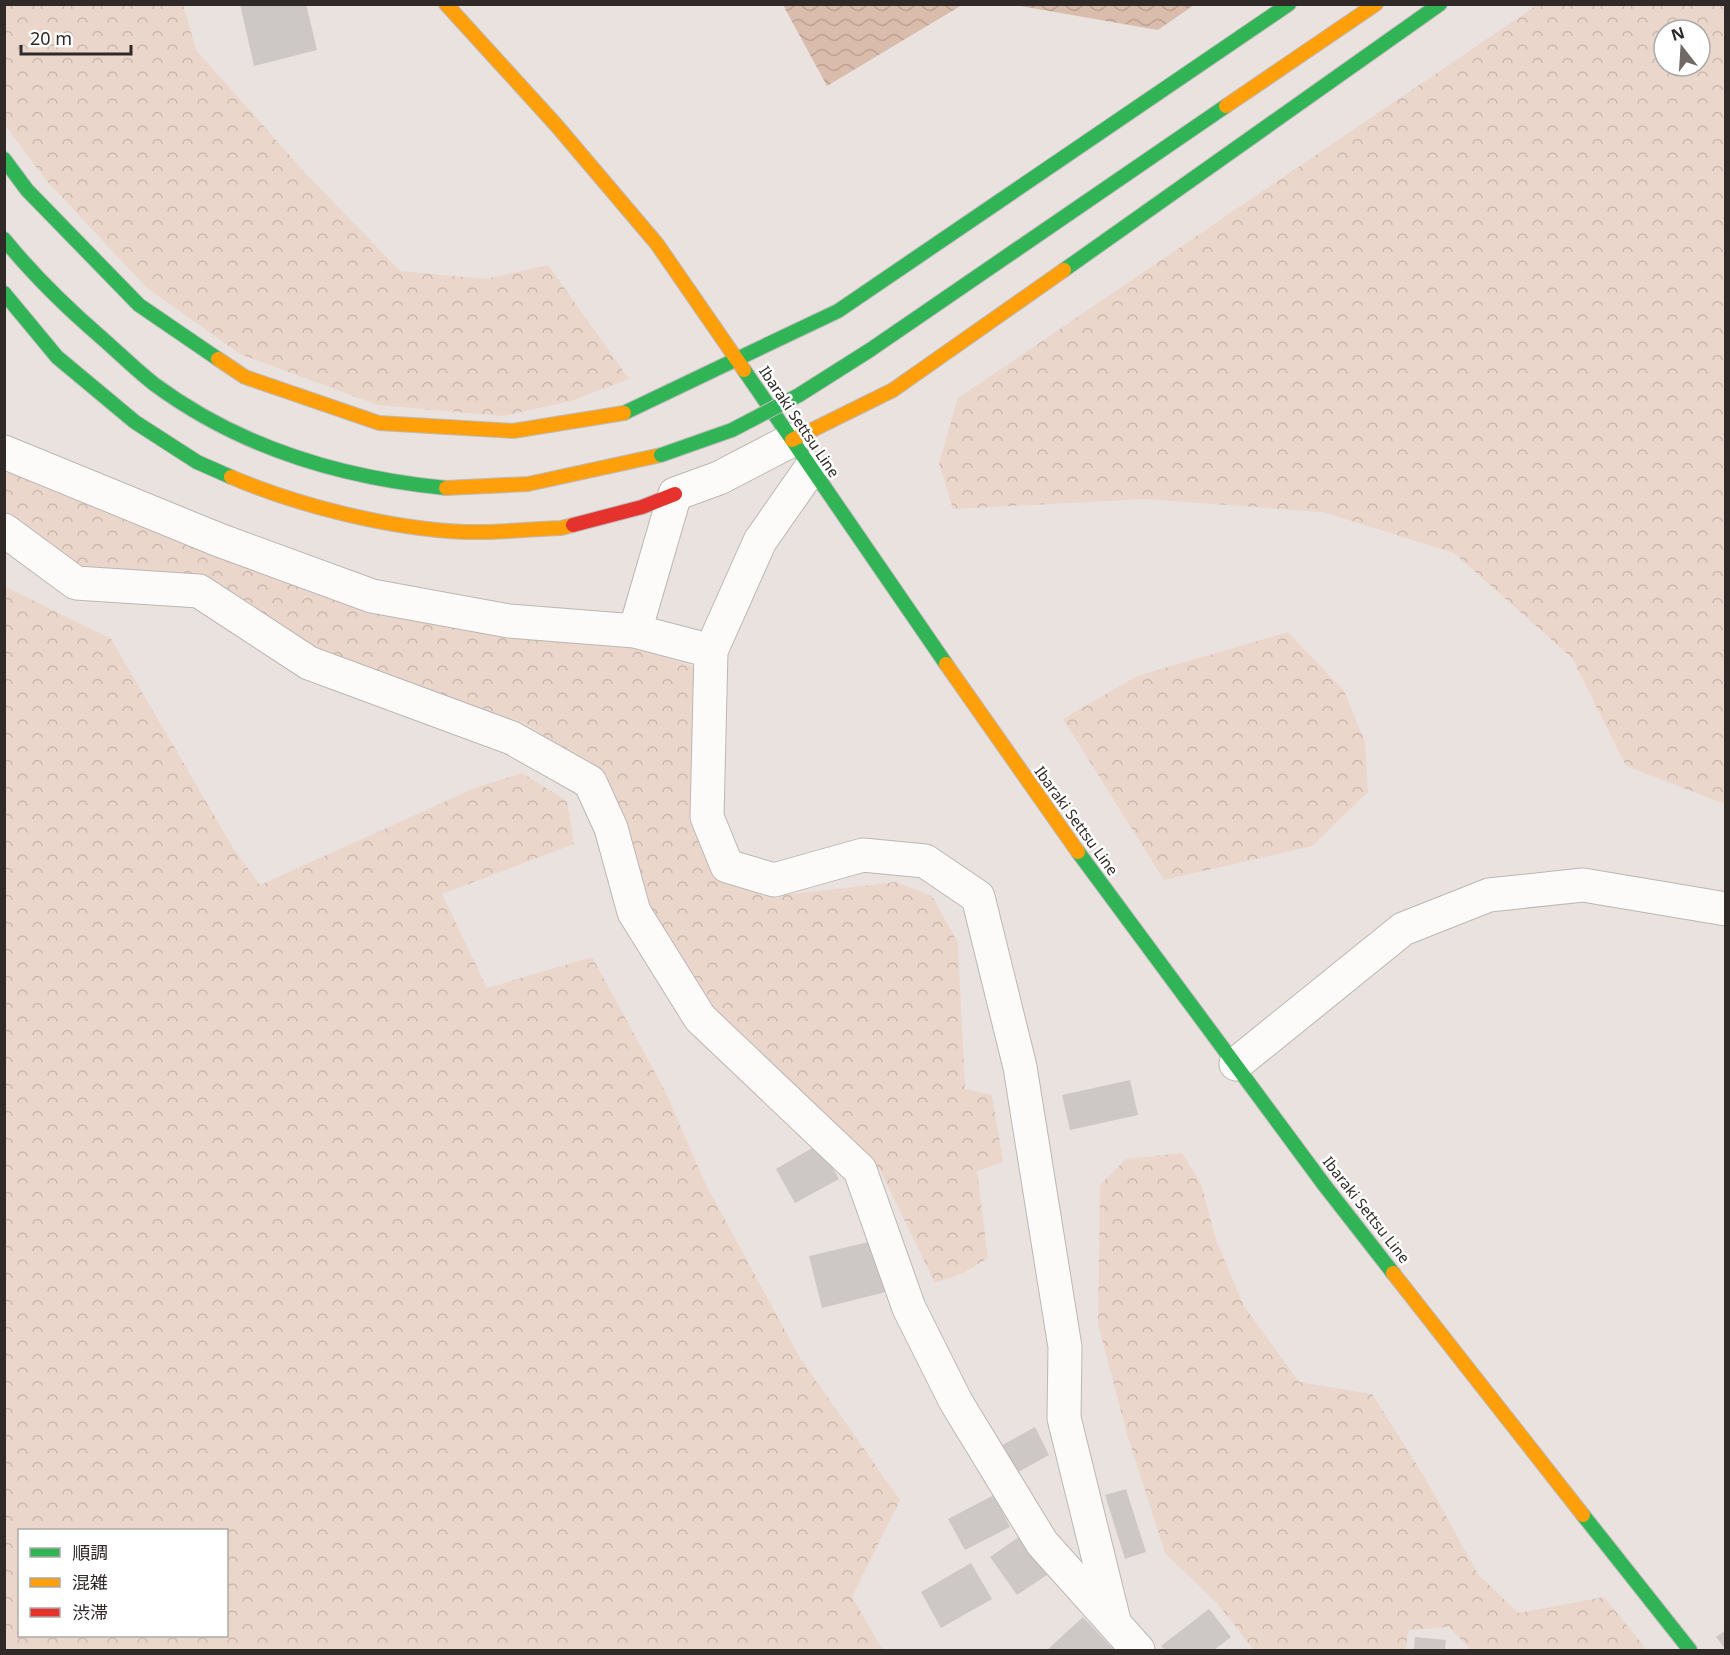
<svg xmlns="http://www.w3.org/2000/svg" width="1730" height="1655" viewBox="0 0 1730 1655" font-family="'Noto Sans','Noto Sans JP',sans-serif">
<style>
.forest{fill:url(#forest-crowns);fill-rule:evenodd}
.water{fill:url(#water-waves)}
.building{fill:#cdc8c5}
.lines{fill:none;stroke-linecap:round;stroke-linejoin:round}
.street-casing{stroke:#bcb7b3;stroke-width:35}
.fast-casing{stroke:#bdbabd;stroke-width:16}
.slow-casing{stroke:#bdbabd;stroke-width:16}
.jam-casing{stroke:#bdbabd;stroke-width:16}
.street{stroke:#fcfbfa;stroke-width:33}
.fast{stroke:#30b455;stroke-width:14}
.slow{stroke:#ff9f0a;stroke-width:14}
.jam{stroke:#e5322d;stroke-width:14}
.fast-bridge-casing{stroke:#bdbabd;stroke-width:16;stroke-linecap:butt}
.fast-bridge{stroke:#30b455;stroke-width:14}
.labels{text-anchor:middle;stroke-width:5;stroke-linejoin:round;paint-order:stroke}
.street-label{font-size:15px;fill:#2f2a27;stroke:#fff}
</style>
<defs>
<pattern id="forest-crowns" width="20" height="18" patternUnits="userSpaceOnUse" patternTransform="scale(1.5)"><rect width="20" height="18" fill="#ebd6cc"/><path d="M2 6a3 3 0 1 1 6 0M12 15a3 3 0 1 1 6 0" fill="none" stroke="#cab8af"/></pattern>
<pattern id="water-waves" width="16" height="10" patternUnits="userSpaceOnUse" patternTransform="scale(1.5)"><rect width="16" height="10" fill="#dabcac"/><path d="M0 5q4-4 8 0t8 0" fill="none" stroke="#bba294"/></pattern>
</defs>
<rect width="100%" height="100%" fill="#eae2de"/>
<g class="forest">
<path d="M4,5H183L196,50L309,177L400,271L486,279L548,265L629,379L571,401L502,416L378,405L240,354L147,288L45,179L5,125Z"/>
<path d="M1537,5H1725V804L1626,766L1572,658L1454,553L1323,512L1145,499L953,509L939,463L958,398ZM1664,30H1700V66H1664Z"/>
<path d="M4,463L208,547L634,647L693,666V822L719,880L766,897L896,882L932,896L958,943L965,1089L992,1095L1003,1162L977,1171L988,1258L963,1273L935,1283L880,1170L713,1015L651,908L628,828L597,771L525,723L316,652L203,579L79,570L21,530L5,510Z"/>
<path d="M4,586L111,639L235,851L260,885L475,788L522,773L567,801L574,844L442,894L487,988L592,957L665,1091L706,1185L800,1358L900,1500L852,1597L883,1650H5ZM226,1530V1636H20V1530Z"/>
<path d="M1288,632L1344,691L1365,742L1368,792L1312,846L1164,880L1063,719L1137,676Z"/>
<path d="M1182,1153L1201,1184L1216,1240L1244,1306L1299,1382L1372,1394L1424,1476L1478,1574L1518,1613L1604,1597L1647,1650H1471L1449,1627L1409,1630L1405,1650H1254L1217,1603L1165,1553L1127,1434L1098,1324L1100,1185L1126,1159Z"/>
</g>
<g class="water">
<path d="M783,5H962L827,86Z"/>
<path d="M1014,5L1194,4V5L1158,30Z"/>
</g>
<g class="building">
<path d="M240,4H306L317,50L254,66Z"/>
<path d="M1130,1080L1138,1115L1070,1130L1062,1095Z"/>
<path d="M819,1144L839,1179L795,1203L776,1169Z"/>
<path d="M873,1241L886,1292L822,1308L809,1256Z"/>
<path d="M1035,1427L1049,1455L1013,1475L997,1448Z"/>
<path d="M1126,1489L1146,1552L1125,1559L1105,1495Z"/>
<path d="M994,1495L1010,1527L965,1550L948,1519Z"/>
<path d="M1026,1532L1053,1571L1017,1595L990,1557Z"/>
<path d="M971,1563L992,1599L941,1628L921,1592Z"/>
<path d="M1209,1609L1231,1637L1214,1650H1165L1161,1646Z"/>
<path d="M1083,1617L1114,1650H1047Z"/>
<path d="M1726,1630V1650L1716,1637Z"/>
<path d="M1415,1637L1446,1640L1445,1650H1414Z"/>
</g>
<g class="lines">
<g class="street-casing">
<g id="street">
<path d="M4,452L219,540L372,596L509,621L635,631L711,651"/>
<path d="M811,468L760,541L711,651L707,817L727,866L774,880L863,855L925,861L978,897L1020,1067L1065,1347L1064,1418L1114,1621"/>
<path d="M4,530L76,583L199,591L309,663L512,738L590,782L611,828L634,912L700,1018L860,1170L909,1308L956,1402L1042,1543L1138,1650"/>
<path d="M635,631L675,494L719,478L792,440"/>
<path d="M1236,1064L1403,929L1489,895L1583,885L1726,909"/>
</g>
</g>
<g class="fast-casing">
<g id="fast">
<path d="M4,159L27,190L139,305L218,359"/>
<path d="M4,239C34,276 67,308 103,339C120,354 136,370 154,384C239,447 342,478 446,488"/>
<path d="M1064,270L1440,4"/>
<path d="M4,293L57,357L135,422L197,462L231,477"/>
<path d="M870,350L1226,106"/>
<path d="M737,359L838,311L1289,4"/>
<path d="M744,370L946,664"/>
<path d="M624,413L737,359"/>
<path d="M1078,852L1325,1186L1393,1273"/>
<path d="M1583,1515L1690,1650"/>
</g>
</g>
<g class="slow-casing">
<g id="slow">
<path d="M446,4L557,126L657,244L744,370"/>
<path d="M1226,106L1376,4"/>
<path d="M218,359L245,377L379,423L513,431L624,413"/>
<path d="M792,440L893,390L1064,270"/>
<path d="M231,477C299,506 391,529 465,532C497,533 529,529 561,528L573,525"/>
<path d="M446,488L528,484L661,455"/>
<path d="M946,664L1078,852"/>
<path d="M1393,1273L1583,1515"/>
</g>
</g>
<g class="jam-casing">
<path id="jam" d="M573,525L642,507L675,494"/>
</g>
<use href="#street" class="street"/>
<use href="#fast" class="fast"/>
<use href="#slow" class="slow"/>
<use href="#jam" class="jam"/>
<g class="fast-bridge-casing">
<path id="fast-bridge" d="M661,455L732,430L799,395L870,350"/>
</g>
<use href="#fast-bridge" class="fast-bridge"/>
</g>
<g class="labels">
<g class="street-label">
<text transform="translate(799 422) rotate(56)" y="5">Ibaraki Settsu Line</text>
<text transform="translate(1076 821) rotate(54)" y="5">Ibaraki Settsu Line</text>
<text transform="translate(1366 1210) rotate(52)" y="5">Ibaraki Settsu Line</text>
</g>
</g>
<rect width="1730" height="1655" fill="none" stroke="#2f2a27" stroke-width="12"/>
<rect x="18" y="1529" width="210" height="108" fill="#ffffff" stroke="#acaaa9" stroke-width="1.5"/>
<rect x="30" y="1548" width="30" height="9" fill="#30b455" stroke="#acaaa9" stroke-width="1.5"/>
<text x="72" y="1559" font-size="18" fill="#2f2a27">順調</text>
<rect x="30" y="1578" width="30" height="9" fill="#ff9f0a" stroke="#acaaa9" stroke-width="1.5"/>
<text x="72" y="1589" font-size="18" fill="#2f2a27">混雑</text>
<rect x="30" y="1608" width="30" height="9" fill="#e5322d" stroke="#acaaa9" stroke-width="1.5"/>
<text x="72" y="1619" font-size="18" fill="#2f2a27">渋滞</text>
<g transform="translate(1682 48) rotate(343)"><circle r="28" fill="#ffffff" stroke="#acaaa9" stroke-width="1.5"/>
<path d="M0-4.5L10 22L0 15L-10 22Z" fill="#706a67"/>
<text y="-9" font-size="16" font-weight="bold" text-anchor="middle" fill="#2f2a27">N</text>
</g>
<path d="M21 45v9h110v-9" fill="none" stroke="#2f2a27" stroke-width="3"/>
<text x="30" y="45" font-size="18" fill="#2f2a27" stroke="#ffffff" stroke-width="4.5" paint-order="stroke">20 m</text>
</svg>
